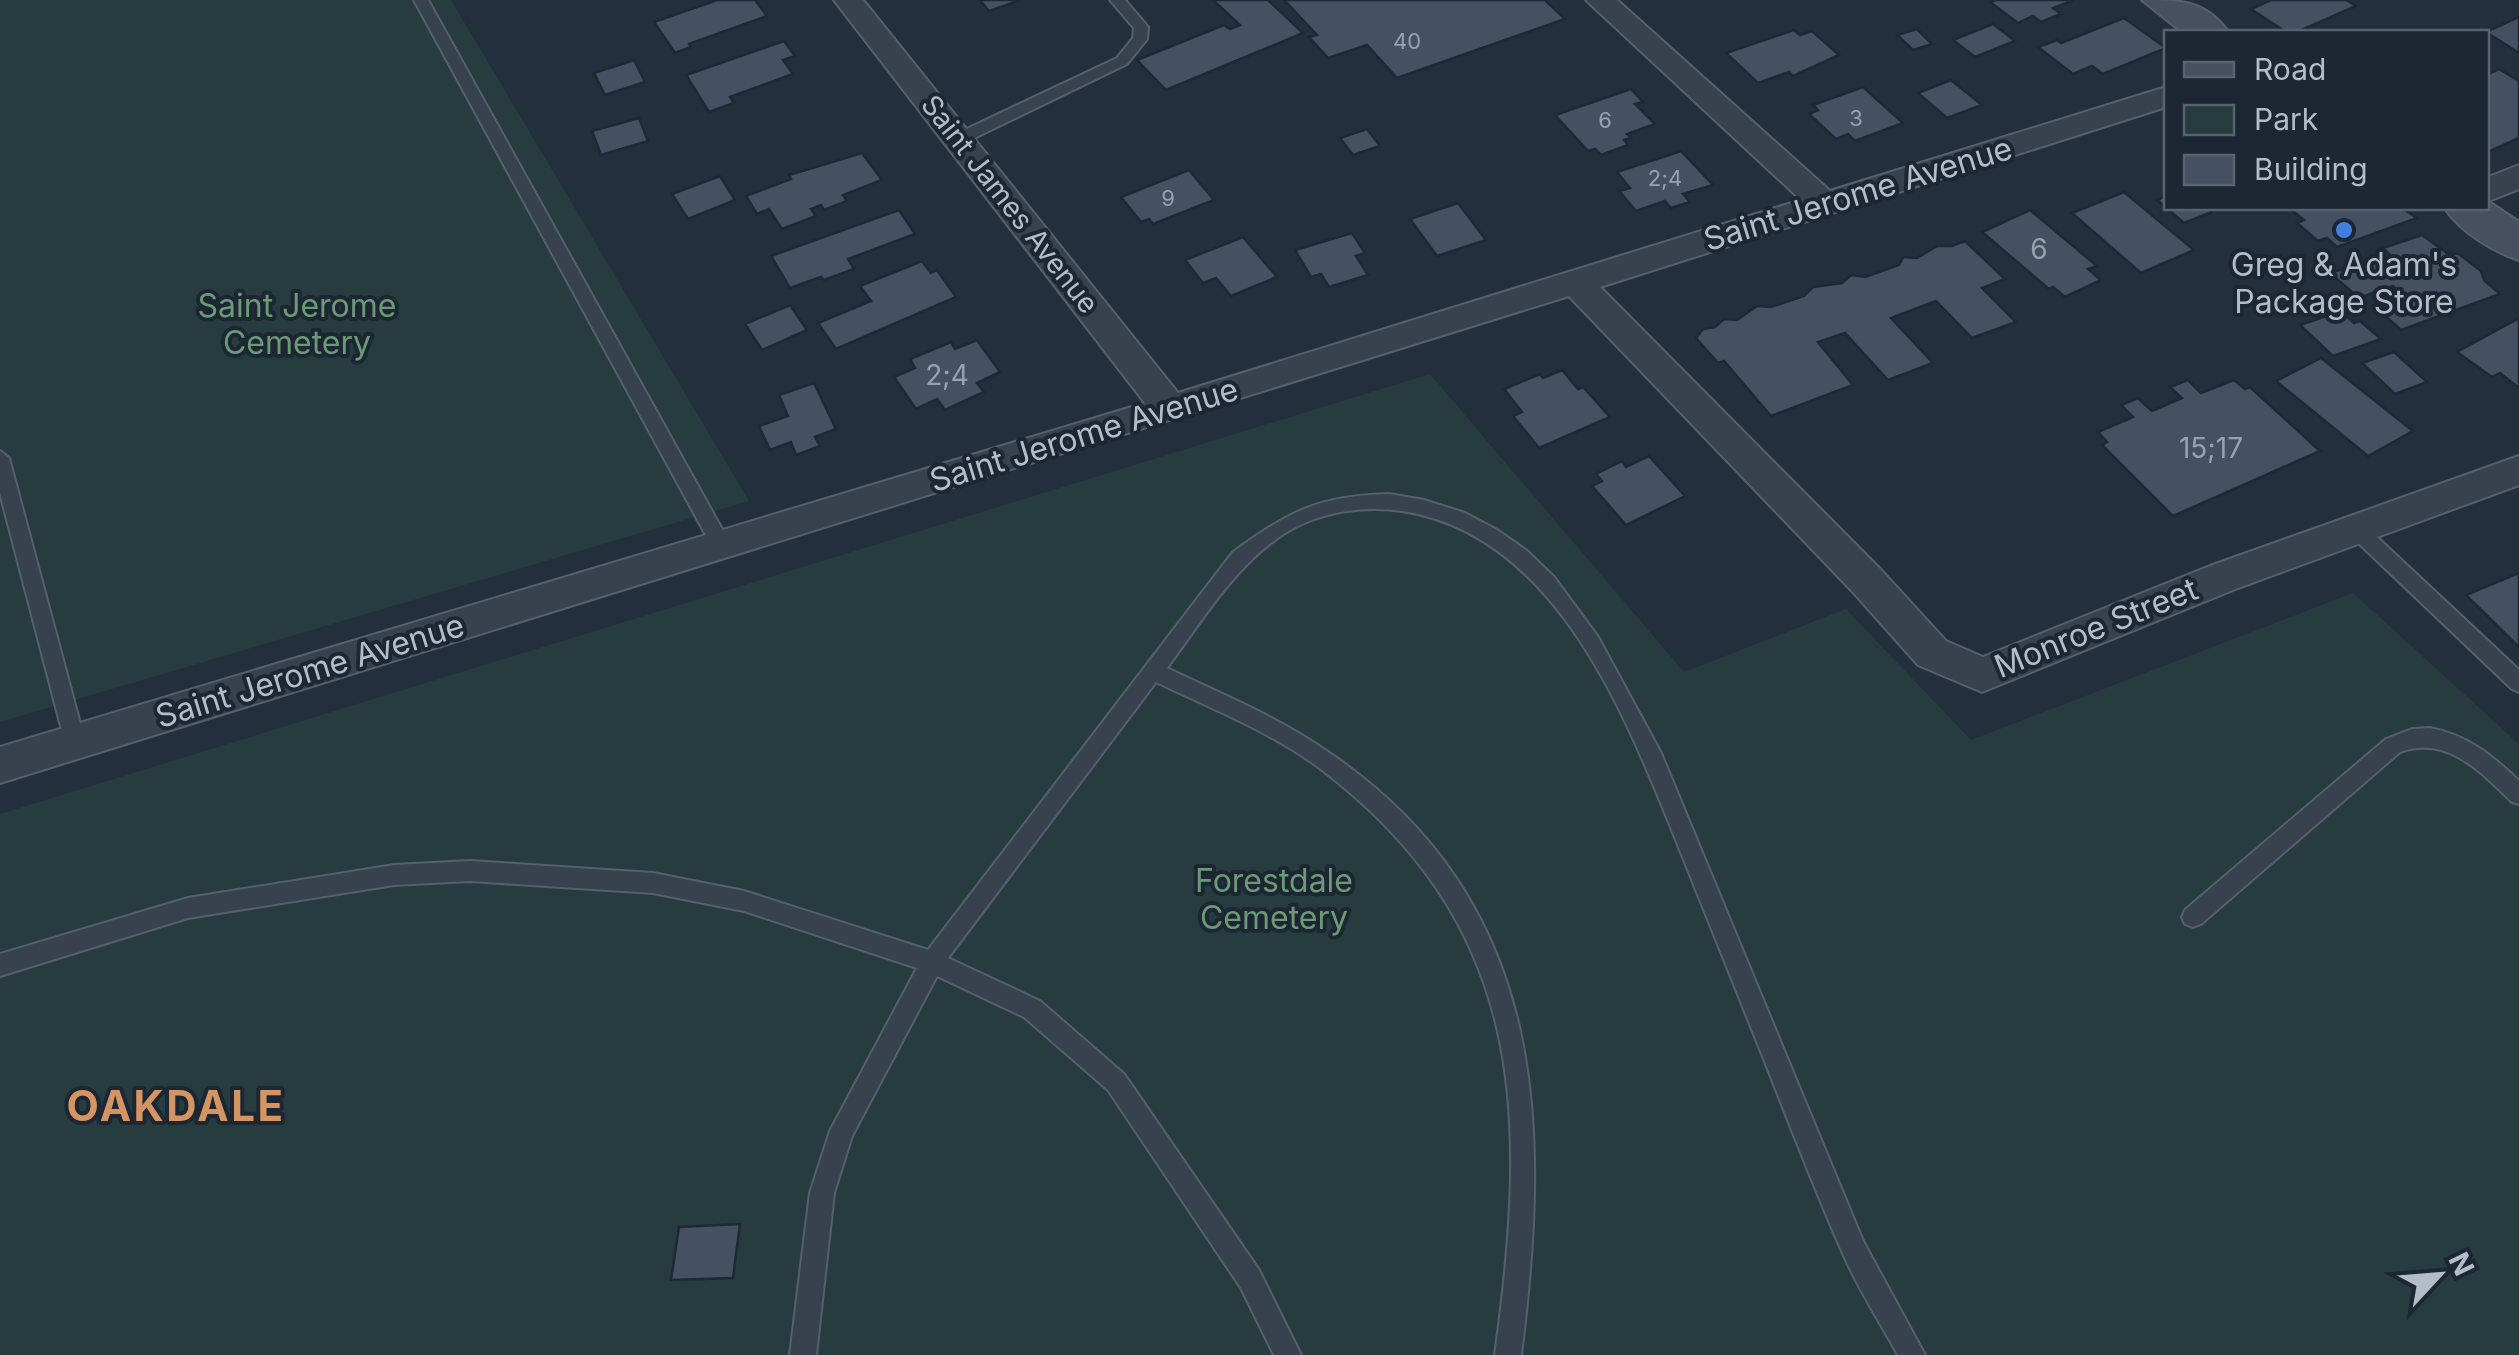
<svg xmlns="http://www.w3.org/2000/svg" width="2519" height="1355" viewBox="0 0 2519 1355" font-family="Inter,sans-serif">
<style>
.green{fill:#263c3f}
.building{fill:#455162;stroke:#1f2835;stroke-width:2.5}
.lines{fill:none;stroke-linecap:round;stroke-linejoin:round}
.lane-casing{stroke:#565f6c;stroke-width:4}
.street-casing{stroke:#565f6c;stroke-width:4}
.secondary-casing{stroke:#565f6c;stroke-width:4}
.lane{fill:#38414e;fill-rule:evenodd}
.street{fill:#38414e;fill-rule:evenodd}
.secondary{fill:#465061;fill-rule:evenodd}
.shop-dot{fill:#3f7fe0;stroke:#1d2633;stroke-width:4}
.labels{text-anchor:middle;stroke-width:8;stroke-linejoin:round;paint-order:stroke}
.far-number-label{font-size:22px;fill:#98a1af}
.far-street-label{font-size:28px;fill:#b4bcc9;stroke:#1d2633}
.number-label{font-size:28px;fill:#98a1af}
.street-label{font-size:32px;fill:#b4bcc9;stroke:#1d2633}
.poi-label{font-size:32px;fill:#b4bcc9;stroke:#1d2633}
.park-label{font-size:32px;fill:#6b9a76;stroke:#1d2633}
.district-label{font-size:42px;font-weight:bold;letter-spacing:2.5px;fill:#d59563;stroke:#1d2633}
</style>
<rect width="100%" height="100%" fill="#242f3e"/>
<g class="green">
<path d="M0,0H451L749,501L0,722Z"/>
<path d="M1430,374L1684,672L1846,609L1971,740L2353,593L2519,744V1355H0V814Z"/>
</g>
<g class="building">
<path d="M717,0H755L767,16L689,44L691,47L675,53L654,22Z"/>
<path d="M980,0H1021L989,11Z"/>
<path d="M1213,0H1268L1303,33L1166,90L1137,60L1224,25L1230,29L1240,25Z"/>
<path d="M1284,0H1545L1565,19L1397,78L1367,45L1328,58L1309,37L1317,35Z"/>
<path d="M1996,0H2074L2053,8L2061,14L2041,22L2033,16L2018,23L1990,2Z"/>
<path d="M2271,0H2346L2356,6L2297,32H2286L2251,9Z"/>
<path d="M2519,17V53L2486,32Z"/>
<path d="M2124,18L2166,48L2103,74L2092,66L2073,74L2038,47L2057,40L2061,43Z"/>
<path d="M1993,24L2015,41L1975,57L1953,40Z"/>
<path d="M1917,29L1932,44L1913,50L1897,35Z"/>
<path d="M1794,30L1800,35L1812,31L1839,55L1793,76L1789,72L1758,83L1726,53Z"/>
<path d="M784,41L795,56L783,60L793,74L730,97L734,103L709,112L686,75Z"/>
<path d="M634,60L645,82L605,95L594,73Z"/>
<path d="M2499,69L2519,81V138L2486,153V75Z"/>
<path d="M1951,80L1982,105L1947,118L1918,93Z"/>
<path d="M1863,87L1903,123L1855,141L1848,134L1836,139L1809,114L1818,110L1813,105Z"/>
<path d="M1631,89L1643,102L1635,104L1655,124L1627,134L1631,138L1624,140L1628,145L1601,155L1595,149L1588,151L1555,115Z"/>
<path d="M639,118L648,141L601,155L592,131Z"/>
<path d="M1367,129L1380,146L1353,155L1340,138Z"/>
<path d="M1681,151L1713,185L1683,194L1690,202L1671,208L1665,201L1636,211L1619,191L1630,188L1617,172Z"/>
<path d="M862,153L882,180L843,195L847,201L824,210L821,205L811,209L816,216L782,229L769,209L757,214L746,196L791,179L789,175Z"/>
<path d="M1189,170L1214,200L1153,224L1149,219L1141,222L1121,197Z"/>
<path d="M720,176L735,200L688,219L672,194Z"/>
<path d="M2124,192L2194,250L2141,273L2072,213Z"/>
<path d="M2166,196V208H2206L2212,212L2184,223L2157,200Z"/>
<path d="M1458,203L1486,240L1437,256L1410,219Z"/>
<path d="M2289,208H2402L2417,218L2337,247L2327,238L2318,241L2297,223L2304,220Z"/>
<path d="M899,210L915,234L848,259L854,269L824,280L821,277L790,288L771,256Z"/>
<path d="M2030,210L2097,266L2088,269L2101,280L2065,297L2053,287L2049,289L1982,232Z"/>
<path d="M1352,233L1365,253L1356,256L1368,275L1329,287L1321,274L1311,277L1295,250Z"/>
<path d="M2422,235L2447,253L2459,254L2481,271L2484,280L2500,294L2401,330L2374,306L2404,296L2393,286L2359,298L2330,273L2389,254L2383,248Z"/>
<path d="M1243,237L1277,277L1231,296L1216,278L1203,283L1185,260Z"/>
<path d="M1965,241L2005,279L1982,288L2016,322L1972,338L1936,301L1891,318L1933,363L1888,380L1845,333L1818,342L1853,385L1771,416L1724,361L1718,363L1696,338L1703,329L1715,327L1724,319L1737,320L1757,306L1771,307L1804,296L1813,287L1842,283L1851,275L1865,277L1899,265L1903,257L1917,258L1937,246H1952Z"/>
<path d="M922,261L931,273L937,270L956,297L836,349L818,323L871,301L860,286Z"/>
<path d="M790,305L807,330L762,350L745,324Z"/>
<path d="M2341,311L2354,323L2360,321L2381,339L2333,356L2300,325Z"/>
<path d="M2519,318V388L2500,373L2492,377L2457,352Z"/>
<path d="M977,340L1000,372L977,383L984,392L945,410L937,399L916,409L894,377L915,368L910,359L951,342L955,349Z"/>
<path d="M2394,352L2427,382L2395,394L2362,363Z"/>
<path d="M2321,358L2413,431L2368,456L2276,381Z"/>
<path d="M1562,370L1578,389L1583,387L1610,417L1539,448L1513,416L1522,412L1504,389L1540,374L1543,378Z"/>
<path d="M2188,380L2201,393L2234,380L2245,389L2250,387L2320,451L2173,516L2102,445L2107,442L2098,432L2133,417L2121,405L2138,398L2152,411L2182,398L2170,387Z"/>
<path d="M814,383L836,429L815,437L820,446L796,455L791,442L770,450L759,426L788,416L779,395Z"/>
<path d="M1649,456L1685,496L1626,525L1592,486L1602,481L1596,474L1622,461L1626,467Z"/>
<path d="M2519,573V647L2466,595Z"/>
<path d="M740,1224L733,1278L671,1280L679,1227Z"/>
</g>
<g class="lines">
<g class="lane-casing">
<g id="lane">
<path d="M414,0H428L728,540L730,545L728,550H714Z"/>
<path d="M1110,0H1125L1148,27L1147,39L1127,64L964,143H954V135L1117,58L1133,38L1134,28Z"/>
<path d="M0,451L9,458L85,742L82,748L75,751L68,748L65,742L0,493Z"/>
<path d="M1389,494L1424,500L1465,513L1497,530L1527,551L1554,577L1598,637L1661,753L1863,1241L1925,1355H1898C1880,1322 1859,1290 1844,1256C1811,1182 1783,1106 1753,1032C1729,971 1704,911 1680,850C1627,720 1559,535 1402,511C1363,505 1319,512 1285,533C1235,565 1202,621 1167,668C1221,694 1278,717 1328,752C1546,900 1551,1118 1521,1355H1495C1528,1115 1528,925 1318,767C1269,731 1210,708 1156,682L948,958L1040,1001L1124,1074L1259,1270L1301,1355H1274L1241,1288L1108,1090L1024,1017L937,976L852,1136L834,1193L816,1355H790L810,1193L830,1131L917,968L744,911L653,893L470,881L394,885L188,918L0,976V954L188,898L394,865L470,861L653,873L744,891L928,950L1233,552C1289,511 1319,496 1389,494Z"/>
<path d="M2357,522L2364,525L2519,670V692L2512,689L2350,535L2348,530L2350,525Z"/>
<path d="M2430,728C2467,735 2492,755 2519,781V804L2512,802C2480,771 2447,735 2400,752L2201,924L2193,927L2185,924L2182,917L2185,910L2386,739L2412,729Z"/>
</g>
</g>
<g class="street-casing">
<g id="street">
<path d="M834,0H863L1178,393L1801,200L1586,0H1617L1830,191L2166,87V107L1600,287L1881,570L1946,641L1983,657L2210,566L2519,456V485L2238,588L1982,692L1918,665L1853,592L1569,296L0,783V747L1145,403Z"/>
<path d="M2519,165V189L2486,202V178Z"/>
</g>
</g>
<g class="secondary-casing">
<g id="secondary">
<path d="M2142,0C2178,0 2206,0 2228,32H2182Z"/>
<path d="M2486,200L2519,222V260C2494,252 2459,231 2445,208H2486Z"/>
</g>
</g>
<use href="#lane" class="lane"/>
<use href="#street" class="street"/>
<use href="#secondary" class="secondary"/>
</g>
<circle class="shop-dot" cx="2344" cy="230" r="10"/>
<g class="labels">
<g class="far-number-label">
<text x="1407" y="49">40</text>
<text x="1856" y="126">3</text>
<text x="1605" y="128">6</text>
<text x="1665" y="186">2;4</text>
<text x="1168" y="206">9</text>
</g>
<g class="far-street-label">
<text transform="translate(1010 204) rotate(52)" y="10">Saint James Avenue</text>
</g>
<g class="number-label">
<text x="2039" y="259">6</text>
<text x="947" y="385">2;4</text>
<text x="2211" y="458">15;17</text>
</g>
<g class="street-label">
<text transform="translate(1858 194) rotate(-17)" y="11">Saint Jerome Avenue</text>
<text transform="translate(1084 435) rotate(-17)" y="11">Saint Jerome Avenue</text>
<text transform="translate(2096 628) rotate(-22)" y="11">Monroe Street</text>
<text transform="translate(310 671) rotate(-17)" y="11">Saint Jerome Avenue</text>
</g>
<g class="poi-label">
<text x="2344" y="276">Greg &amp; Adam's<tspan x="2344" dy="37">Package Store</tspan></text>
</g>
<g class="park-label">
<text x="297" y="317">Saint Jerome<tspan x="297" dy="37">Cemetery</tspan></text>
<text x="1274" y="892">Forestdale<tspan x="1274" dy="37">Cemetery</tspan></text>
</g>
<g class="district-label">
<text x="176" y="1121">OAKDALE</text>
</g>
</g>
<rect x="2164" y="30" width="325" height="180" fill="#1d2633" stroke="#59626f" stroke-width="2.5"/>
<rect x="2184" y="62" width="50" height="15" fill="#465061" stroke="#59626f" stroke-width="2.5"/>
<text x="2254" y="80" font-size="30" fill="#b4bcc9">Road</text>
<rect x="2184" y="105" width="50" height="30" fill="#263c3f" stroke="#59626f" stroke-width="2.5"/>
<text x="2254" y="130" font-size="30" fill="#b4bcc9">Park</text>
<rect x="2184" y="155" width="50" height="30" fill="#455162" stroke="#59626f" stroke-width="2.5"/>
<text x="2254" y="180" font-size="30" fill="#b4bcc9">Building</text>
<g transform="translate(2439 1275) rotate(64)" stroke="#1d2633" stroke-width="8" paint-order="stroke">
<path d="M0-8L18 38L0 25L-18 38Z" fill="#b4bcc9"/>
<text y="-15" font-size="28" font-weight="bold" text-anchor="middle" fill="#b4bcc9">N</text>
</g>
</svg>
